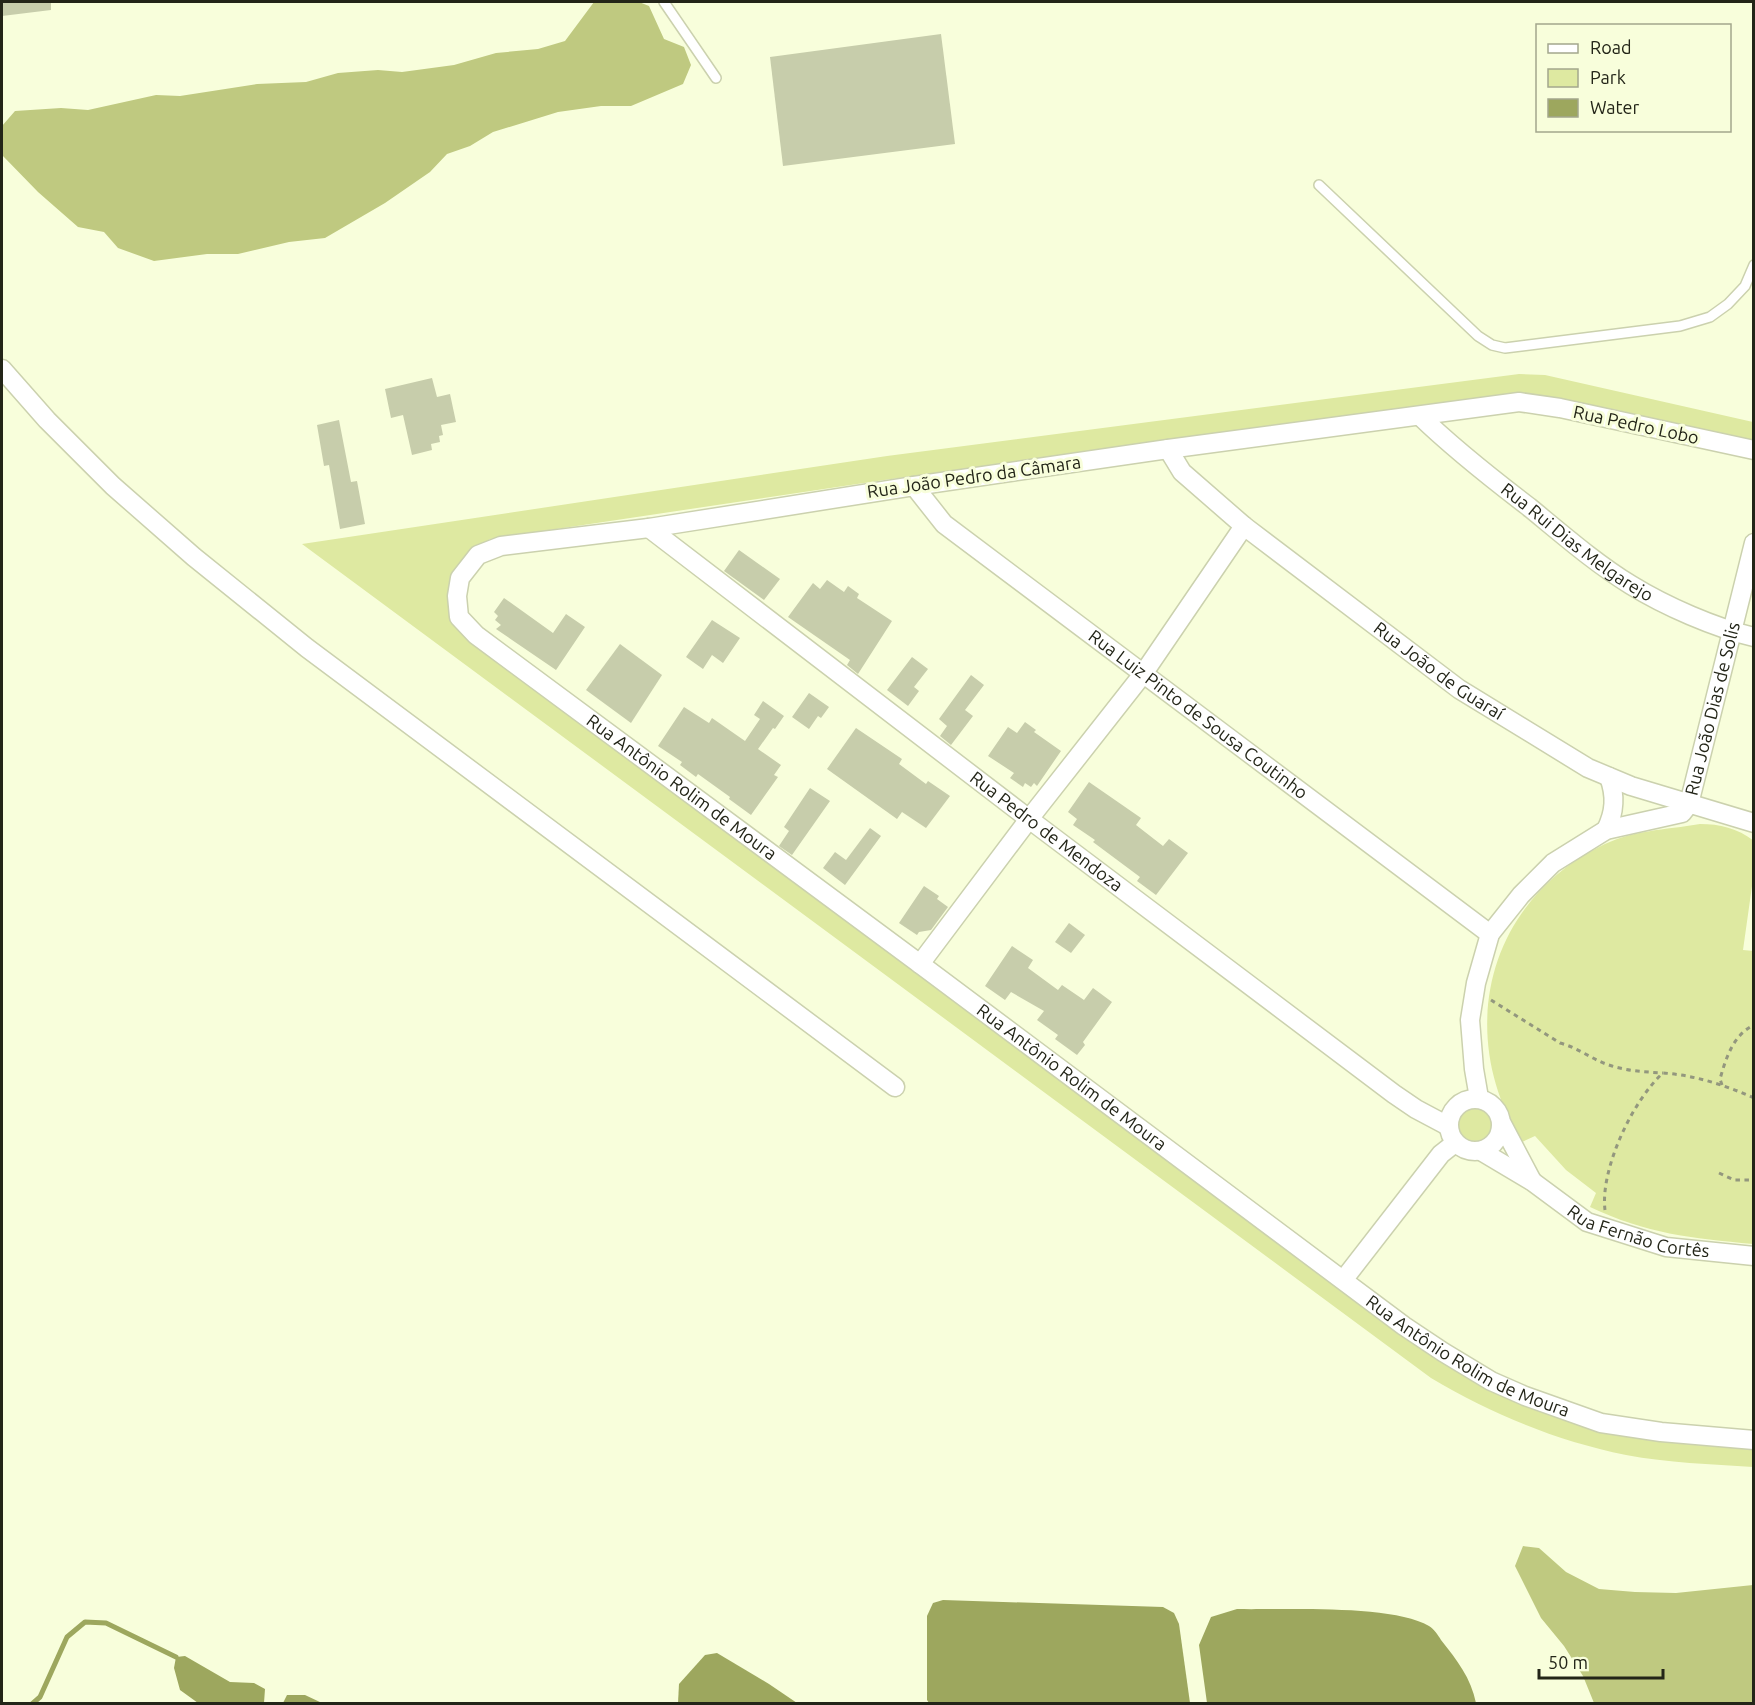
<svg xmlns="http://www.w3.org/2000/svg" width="1755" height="1705" viewBox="0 0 1755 1705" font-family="Ubuntu,sans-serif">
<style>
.green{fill:#dee9a1}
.forest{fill:#bfc980}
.water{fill:#9da75e}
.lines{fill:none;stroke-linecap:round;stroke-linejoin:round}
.stream{stroke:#9da75e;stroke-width:5}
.building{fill:#c7cdab}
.lane-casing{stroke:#cbd1ae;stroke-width:12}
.street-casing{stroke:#cbd1ae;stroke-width:21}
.path{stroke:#93977e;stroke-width:3;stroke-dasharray:4.5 4.5;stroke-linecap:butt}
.lane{stroke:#fff;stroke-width:9}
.street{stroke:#fff;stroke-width:18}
.labels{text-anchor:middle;stroke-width:6;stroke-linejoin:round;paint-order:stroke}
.street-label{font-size:18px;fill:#232518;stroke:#f8fedb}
</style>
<rect width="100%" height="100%" fill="#f8fedb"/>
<g class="green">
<path d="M1519,374L1545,375L1753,422V441L1617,410L1542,397L1301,424L884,480L490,539L470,552L454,615L1514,1400L1753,1447V1467C1711,1464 1668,1463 1626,1455C1556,1441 1492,1414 1431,1378L302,544L887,456Z"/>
<path d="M1700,824C1720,824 1737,828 1754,841L1753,879L1743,950L1754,951L1753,1244C1691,1238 1647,1234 1590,1207L1596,1193L1566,1170L1535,1136L1522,1142C1456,1036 1485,905 1599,847C1631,830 1665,830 1700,824Z"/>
<circle cx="1475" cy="1125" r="21"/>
</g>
<g class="forest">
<path d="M594,2H639L649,6L664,39L684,47L691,65L683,84L631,106H601L558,112L493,132L470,146L447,154L430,172L385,203L325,238L289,242L238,254H207L154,261L118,248L104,232L78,227L38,192L2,155V126L15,111L61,108L88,110L156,95L180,96L257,84L306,82L338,73L378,70L402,72L454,65L496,53L538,49L565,41Z"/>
<path d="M1523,1546L1539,1548L1566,1572L1599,1589L1635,1592L1676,1593L1753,1585V1703H1594L1583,1676L1564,1646L1541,1618L1515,1566Z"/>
</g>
<g class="water">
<path d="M943,1600L1163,1607L1174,1613L1179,1624L1190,1703H929L927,1700V1616L933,1603Z"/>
<path d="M1237,1609C1283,1610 1392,1604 1429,1626C1434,1629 1438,1635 1441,1640C1457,1660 1471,1678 1476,1703H1207L1199,1645L1211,1617Z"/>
<path d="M717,1653L769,1684L797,1703H678L679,1684L705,1655Z"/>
<path d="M185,1656L230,1682L254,1683L265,1689L264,1703H198L180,1690L174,1668L176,1657Z"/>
<path d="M287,1695H305L322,1703H283Z"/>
</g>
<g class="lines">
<path class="stream" d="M32,1704L40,1697L67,1637L85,1622L106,1623L176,1657"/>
</g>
<g class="building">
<path d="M2,2H51V10L2,16Z"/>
<path d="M941,34L955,144L783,166L770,57Z"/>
<path d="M432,378L437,397L450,394L456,422L441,425L443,435L439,436L440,442L431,444L432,450L412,455L403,415L391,418L385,389Z"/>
<path d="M339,420L351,482L357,481L365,524L340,529L329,465L324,466L317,425Z"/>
<path d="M739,550L780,579L764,600L724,571Z"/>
<path d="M827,580L844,592L848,586L859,594L857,598L892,621L858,674L847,665L850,660L788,617L813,583L820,589Z"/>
<path d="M504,598L553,633L566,614L585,627L556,670L496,629L501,625L495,620L498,616L494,612Z"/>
<path d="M712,620L740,638L723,663L712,655L703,669L686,657Z"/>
<path d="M620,644L662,675L631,723L586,690Z"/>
<path d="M912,657L928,669L914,687L919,691L908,706L887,690Z"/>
<path d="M971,675L984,685L965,710L973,716L951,745L940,736L947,726L939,719Z"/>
<path d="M809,693L829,707L821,718L818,716L809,729L792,717Z"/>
<path d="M763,701L784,716L775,729L773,728L758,749L781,765L774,775L778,777L751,815L729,799L730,797L698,774L696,777L680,765L682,762L658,746L684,707L709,723L712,718L745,741L760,719L754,715Z"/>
<path d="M1025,722L1036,730L1034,732L1061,751L1037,786L1034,783L1031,787L1025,783L1023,787L1010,778L1014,773L988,756L1008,727L1017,733Z"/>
<path d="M856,728L902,759L899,764L926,784L928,781L950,796L926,828L902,812L897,819L827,769Z"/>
<path d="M1089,782L1141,818L1136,825L1163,846L1169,839L1188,853L1156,895L1137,881L1140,877L1093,842L1095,840L1073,825L1077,819L1068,812Z"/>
<path d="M810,788L830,801L792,855L779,846L789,831L784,827Z"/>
<path d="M870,828L881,836L845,885L823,868L835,852L846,860Z"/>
<path d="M924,886L939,896L937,899L948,907L931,930L919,932L917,935L899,923Z"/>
<path d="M1069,923L1085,935L1071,953L1055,942Z"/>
<path d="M1012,946L1033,960L1028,968L1058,990L1062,985L1084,1000L1093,988L1112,1002L1083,1042L1085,1045L1077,1055L1055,1039L1058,1035L1037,1020L1044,1011L1011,992L1005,1000L985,986Z"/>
</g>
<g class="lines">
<g class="lane-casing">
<g id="lane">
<path d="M664,2L716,78"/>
<path d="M1319,185L1478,336L1492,345L1505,348L1680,326L1710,317L1728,304L1745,286L1754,265"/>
</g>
</g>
<g class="street-casing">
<g id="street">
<path d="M2,369L47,420L113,486L194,557L307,648L895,1087"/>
<path id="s1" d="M1420,416C1454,449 1491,478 1529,507C1562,534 1595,563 1631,585C1665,606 1715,628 1754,637"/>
<path id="s2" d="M1168,449L1182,472L1244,526L1459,689L1588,768L1631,786L1754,823"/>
<path id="s3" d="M1754,450L1560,408L1519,402L1168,449L914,486L649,528L501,546L478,555L460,578L457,596L459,617L476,635L920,964L1404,1326L1443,1352L1491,1381L1525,1396L1601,1423L1661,1432L1754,1440"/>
<path id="s4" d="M914,486L944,524L1490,934"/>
<path id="s5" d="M649,528L1029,819L1394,1094L1416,1109L1448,1126"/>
<path d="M1606,830C1615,812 1616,796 1609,777"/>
<path d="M920,964L1029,819L1143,674L1244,526"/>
<path id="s6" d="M1479,1098L1474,1069L1470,1020L1476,983L1490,934L1521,895L1553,863L1606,830L1682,813L1689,804L1754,543"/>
<circle cx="1475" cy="1125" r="26"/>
<path d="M1502,1124L1532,1181"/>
<path id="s7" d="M1481,1151L1533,1182L1587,1222L1666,1247L1754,1256"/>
<path d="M1344,1279L1441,1154L1455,1143"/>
</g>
</g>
<g class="path">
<path d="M1491,1000L1560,1043C1579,1048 1594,1061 1612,1066C1628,1071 1646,1072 1663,1073"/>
<path d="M1722,1085L1720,1079C1726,1058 1733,1035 1754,1025"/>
<path d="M1719,1173L1734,1180H1754"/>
<path d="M1605,1210C1600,1169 1633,1100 1663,1073C1694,1075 1725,1085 1754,1098"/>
</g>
<use href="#lane" class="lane"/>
<use href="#street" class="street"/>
</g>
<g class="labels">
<g class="street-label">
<text transform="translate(1636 425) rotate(12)" y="6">Rua Pedro Lobo</text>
<text transform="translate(974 477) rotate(-8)" y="6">Rua João Pedro da Câmara</text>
<text dy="6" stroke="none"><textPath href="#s1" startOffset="202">Rua Rui Dias Melgarejo</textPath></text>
<text dy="6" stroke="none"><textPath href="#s2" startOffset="352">Rua João de Guaraí</textPath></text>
<text dy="6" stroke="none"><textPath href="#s6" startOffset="512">Rua João Dias de Solis</textPath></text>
<text dy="6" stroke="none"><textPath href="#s4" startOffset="366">Rua Luiz Pinto de Sousa Coutinho</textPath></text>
<text dy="6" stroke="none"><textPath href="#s3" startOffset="1642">Rua Antônio Rolim de Moura</textPath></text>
<text dy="6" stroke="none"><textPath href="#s5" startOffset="500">Rua Pedro de Mendoza</textPath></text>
<text dy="6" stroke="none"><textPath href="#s3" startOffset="2128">Rua Antônio Rolim de Moura</textPath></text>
<text dy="6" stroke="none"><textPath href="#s7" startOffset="180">Rua Fernão Cortês</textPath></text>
<text dy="6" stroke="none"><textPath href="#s3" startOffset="2614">Rua Antônio Rolim de Moura</textPath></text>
</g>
</g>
<rect width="1755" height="1705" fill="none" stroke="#232518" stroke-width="6"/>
<rect x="1536" y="24" width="195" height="108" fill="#f8fedb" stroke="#a3a78d" stroke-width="1.5"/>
<rect x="1548" y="44" width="30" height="9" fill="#ffffff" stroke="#a3a78d" stroke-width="1.5"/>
<text x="1590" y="54" font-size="18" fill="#232518">Road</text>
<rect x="1548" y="69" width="30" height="18" fill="#dee9a1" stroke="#a3a78d" stroke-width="1.5"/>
<text x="1590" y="84" font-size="18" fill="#232518">Park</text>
<rect x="1548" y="99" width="30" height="18" fill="#9da75e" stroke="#a3a78d" stroke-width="1.5"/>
<text x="1590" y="114" font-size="18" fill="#232518">Water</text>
<path d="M1539 1669v9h124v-9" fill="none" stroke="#232518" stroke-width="3"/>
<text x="1548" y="1669" font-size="18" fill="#232518" stroke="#f8fedb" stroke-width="4.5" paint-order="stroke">50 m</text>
</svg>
